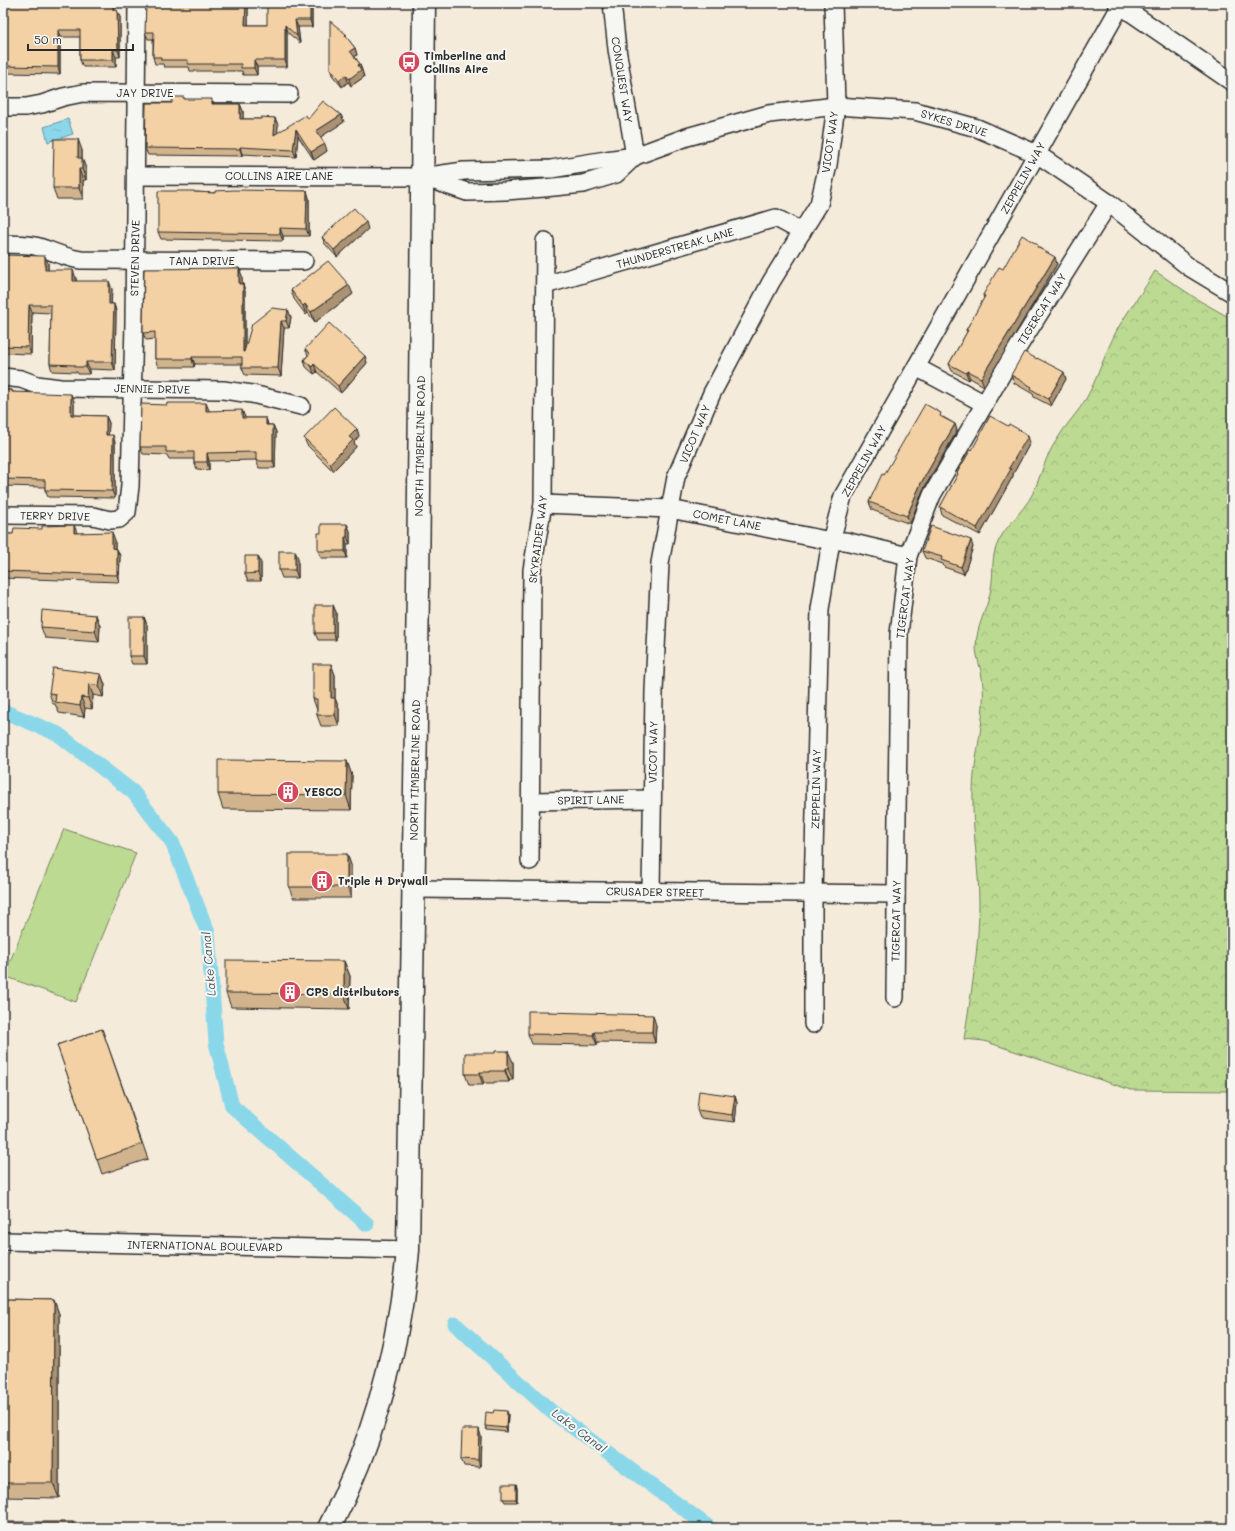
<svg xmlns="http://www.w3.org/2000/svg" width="1235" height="1531" viewBox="0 0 1235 1531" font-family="Mali,sans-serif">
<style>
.forest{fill:url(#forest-crowns);stroke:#74825e}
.garden{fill:#bcda92;stroke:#74825e}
.water{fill:url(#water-ripples);stroke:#65929e}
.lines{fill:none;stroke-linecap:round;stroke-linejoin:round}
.canal{stroke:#8bd7ea;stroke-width:15}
.minor-casing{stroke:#2b2b2b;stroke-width:20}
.major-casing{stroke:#2b2b2b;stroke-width:25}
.minor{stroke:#f6f6f2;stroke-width:17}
.major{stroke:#f6f6f2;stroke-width:22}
.wall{fill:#d1b48d;stroke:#2b2b2b}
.shaded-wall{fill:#aa9273;stroke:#2b2b2b}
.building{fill:#f3d1a4;stroke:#2b2b2b}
.labels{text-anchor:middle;stroke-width:4;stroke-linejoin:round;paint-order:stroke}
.poi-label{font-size:11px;font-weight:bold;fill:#2b2b2b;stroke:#f6f6f2;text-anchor:start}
.street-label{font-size:11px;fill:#2b2b2b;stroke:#f6f6f2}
.water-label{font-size:12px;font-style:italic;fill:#43565b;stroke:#f6f6f2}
</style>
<defs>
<pattern id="forest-crowns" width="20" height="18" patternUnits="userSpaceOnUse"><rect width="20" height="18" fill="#bcda92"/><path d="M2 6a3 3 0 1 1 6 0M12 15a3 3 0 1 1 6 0" fill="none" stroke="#a2bb7e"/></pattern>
<pattern id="water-ripples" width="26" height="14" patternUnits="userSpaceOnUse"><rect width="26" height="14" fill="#8bd7ea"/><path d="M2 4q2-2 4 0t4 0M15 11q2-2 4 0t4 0" fill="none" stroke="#78b9c9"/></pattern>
</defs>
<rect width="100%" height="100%" fill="#f5ebdb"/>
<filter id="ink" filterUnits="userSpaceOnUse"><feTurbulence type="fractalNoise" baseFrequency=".025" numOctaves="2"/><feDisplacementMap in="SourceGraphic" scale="8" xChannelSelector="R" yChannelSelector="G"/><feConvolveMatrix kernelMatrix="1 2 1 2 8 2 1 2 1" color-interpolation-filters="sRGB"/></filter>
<g filter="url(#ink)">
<path class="forest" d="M1155,271L1200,301L1232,319V1091L1131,1090L984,1041L964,1039C971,994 979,950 979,904C979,867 972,831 973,793C973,763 982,734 983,704C984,693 983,682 981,671C979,663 976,655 976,647C976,625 988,609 991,588C994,574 991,561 996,547C1003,527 1023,513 1033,493C1041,476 1045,457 1056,441C1065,425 1078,413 1087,397C1100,373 1107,346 1121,323C1132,305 1145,289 1155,271Z"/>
<path class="garden" d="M64,829L136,853L76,1002L4,976Z"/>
<path class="water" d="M68,119L73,134L48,142L44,127Z"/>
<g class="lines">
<g class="canal">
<path d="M3,711L58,734L133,792L172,842L208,933L216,1043L232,1106L367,1224"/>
<path d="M455,1324L552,1412L710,1528"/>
</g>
<g class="minor-casing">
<g id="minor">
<path d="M612,3L617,49L635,156"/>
<path d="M1117,3L1232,82"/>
<path d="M3,107H26L42,104L63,97L83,93L289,94"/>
<path d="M136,176L422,177L464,171L551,169L606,160L635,156L687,137L769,114L836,106L915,111L977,128L1037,154L1109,203L1189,267L1232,293"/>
<path d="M426,178L467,192L505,191L544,188L583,184L616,174L635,156"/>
<path d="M3,244C14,244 24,244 35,246C51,250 65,258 81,260L304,261"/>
<path d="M545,285L776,218L802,232"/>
<path d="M916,367L985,404"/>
<path d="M3,377L21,379L37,385L60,388L223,390L252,394L301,406"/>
<path d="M543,504L670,509L831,541H845L908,556"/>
<path d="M3,515L93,516L110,520L119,519L127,512L130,486L134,323L137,3"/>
<path d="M531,801L652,799"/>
<path d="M530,861L532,570L543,504L545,241"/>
<path d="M414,889L896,894"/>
<path d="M651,892L654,691L660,563L676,477L712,393L771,282L819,204L828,165L836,106L833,3"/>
<path d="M895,998L899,634L908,556L932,495L1010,360L1109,203"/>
<path d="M813,1024V893L820,609L831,541L843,496L1121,5"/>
<path d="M3,1241L408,1250"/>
</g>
</g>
<g class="major-casing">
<path id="major" d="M329,1528C375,1440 399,1349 408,1250L418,589L424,3"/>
</g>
<use href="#minor" class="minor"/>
<use href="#major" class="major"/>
</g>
<g class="wall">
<path d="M3,3H116L115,10L120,17V57H116V67H83L80,60V37H60V74L6,73L5,89H3Z"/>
<path d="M248,3V25H267L312,3V27H298L300,43L287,32V67H257V75H243L242,71H190L189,67H164L163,64H155L153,57V39H148L145,32Z"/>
<path d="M346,34L347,38L355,48L357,55L355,57L360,64L364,77L351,86L348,82L342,87L332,75L330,68Z"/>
<path d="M184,99L214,104H240L243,111V119H261L275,118L278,125L277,134L308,119L341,115L344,122L320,137L327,151L314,160L298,136L296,157L242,154V156L148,155L145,148L172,103Z"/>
<path d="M82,150V158L86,169V180H83V199H57L53,188Z"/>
<path d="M307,191L309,198V236H283V241L161,239L158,232L194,192L215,193Z"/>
<path d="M368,229L337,257L325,244L322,237Z"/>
<path d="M1040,248L1057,264L984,386L970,378L969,380L952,371L949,364L967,332L966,330L984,299L983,295L1003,269Z"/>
<path d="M3,255L48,263V270L76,278V281L112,289L111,304H114L116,311L115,370L89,369V374H78L77,372L52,371L50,364L51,313L32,312L31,354L3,353Z"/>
<path d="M239,268L242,276V284H243L245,291V348L288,310L291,317L289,328H284L281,376L245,375L242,368V364H195L194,367H158L155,359V339L146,340L143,333Z"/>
<path d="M291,290L353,294L315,322L308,313L306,315L294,299Z"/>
<path d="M305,349L365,356L367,363L341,393L317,372L314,374L306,367L304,360L308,355Z"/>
<path d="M1037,359L1066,379L1051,406L1034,397L1033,394L1014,383L1011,375Z"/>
<path d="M3,390H12L13,392L74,401V415L106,416L109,423L108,435L115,442V498L48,497L45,490V487L3,486Z"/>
<path d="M209,411L245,418H266L268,425H273L276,432L275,468H259L256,460L209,461V470L197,469L194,462V459H169L167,455L143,454L140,447Z"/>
<path d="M943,417L955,424L957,431L923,490L910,524L872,510L869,502L884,475Z"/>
<path d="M1008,426L1026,435L1030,443L1013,474V476L980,535L942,515L940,507L958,475L957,473L972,450Z"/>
<path d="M357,429L359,436L354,442L356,447L333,471L307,445L304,438Z"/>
<path d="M347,524L350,531V544H347V558H321L318,551Z"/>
<path d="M77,532V533L115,540V549H117L120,556L119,582L3,578V534H13Z"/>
<path d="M973,547L964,574L944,567L943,564L925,558L922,551Z"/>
<path d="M298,558V578H282L279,570Z"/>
<path d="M261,563V581H248L245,574Z"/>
<path d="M333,605L336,612V640H318L315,633Z"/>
<path d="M96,615L100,626L99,642L45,638L41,627Z"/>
<path d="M144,617L147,625V664H132L129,656Z"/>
<path d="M331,664L335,675V698L339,709V726H321L317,715V710L313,699Z"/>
<path d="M101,674L105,685L103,697L93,695L92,709L85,708L84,717L59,713L55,704H53L49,693Z"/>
<path d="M347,761L352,776L351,810L223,809L218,794Z"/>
<path d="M347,854L351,865V898H293L289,887Z"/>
<path d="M344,961L350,976L349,1009L231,1007L226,993Z"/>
<path d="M548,1011V1012L656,1025L655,1043L597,1042V1045L532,1044L528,1034Z"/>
<path d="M102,1029L148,1159L102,1174L57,1045Z"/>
<path d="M513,1062V1080H509V1082H494V1083H484L483,1085H469L465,1074Z"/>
<path d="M735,1096L737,1103L735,1122L700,1118L697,1110Z"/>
<path d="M3,1299L54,1300L59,1314V1498L3,1497Z"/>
<path d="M493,1413L508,1414L507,1432L487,1430L485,1426Z"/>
<path d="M481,1436L480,1467L464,1466L461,1459Z"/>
<path d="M516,1484L517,1488V1502H505L503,1499Z"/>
</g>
<g class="shaded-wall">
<path d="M113,3H116L115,17L113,10Z"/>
<path d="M246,3H248V32L245,25Z"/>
<path d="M310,3H312V27L310,20Z"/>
<path d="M117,10L120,17V57L118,50Z"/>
<path d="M295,20L298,27L300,43L297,36Z"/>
<path d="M285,25L287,32V67L285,60Z"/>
<path d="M58,30L60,37V74L58,67Z"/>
<path d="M355,48L357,55L353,58L350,51Z"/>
<path d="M113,50L116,57V67L113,60Z"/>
<path d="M254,60L257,67V75L254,68Z"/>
<path d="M360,64L364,77L351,86L349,79L358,65Z"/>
<path d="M3,66L6,73L5,89L3,82Z"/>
<path d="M346,75L348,82L342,87L339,80Z"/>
<path d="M240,104L243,111V126L240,119Z"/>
<path d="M341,115L344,122L319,138L316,131Z"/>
<path d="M275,118L278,125L277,143L274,135Z"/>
<path d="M296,129L298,136L296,157L293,150Z"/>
<path d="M78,139L82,150V169L78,158Z"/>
<path d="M325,144L327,151L314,160L311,152Z"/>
<path d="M240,147L242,154V156L240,149Z"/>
<path d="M3,152L4,156L5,164L3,169Z"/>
<path d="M82,158L86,169V180L82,169Z"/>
<path d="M79,169L83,180V199L79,188Z"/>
<path d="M3,176L4,180V212L3,210Z"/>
<path d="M307,191L309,198V236L306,229Z"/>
<path d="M366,222L368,229L337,257L334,250Z"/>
<path d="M280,228L283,236V241L280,234Z"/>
<path d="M45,256L48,263V277L45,270Z"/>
<path d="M1055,257L1057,264L984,386L981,378Z"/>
<path d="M239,268L242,276V291L239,284Z"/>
<path d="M73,270L76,278V288L73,281Z"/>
<path d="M109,281L112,289L111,311L109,304Z"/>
<path d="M243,284L245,291V359L243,352Z"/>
<path d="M349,285L353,294L315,322L311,312Z"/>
<path d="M114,304L116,311L115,370L112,362Z"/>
<path d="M305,304L308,313L306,315L303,306Z"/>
<path d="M29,305L32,312L31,354L28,347Z"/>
<path d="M288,310L291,317L289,328L286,321Z"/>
<path d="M281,321L284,328L281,376L278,368Z"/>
<path d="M365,356L367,363L341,393L338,386Z"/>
<path d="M192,357L195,364L194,367L192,359Z"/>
<path d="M86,362L89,369V374L86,367Z"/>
<path d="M314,364L317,372L314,374L312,367Z"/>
<path d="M967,371L970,378L969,380L966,373Z"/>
<path d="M1064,372L1066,379L1051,406L1048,399Z"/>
<path d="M71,394L74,401V422L71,415Z"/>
<path d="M206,403L209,410V418L206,411Z"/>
<path d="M242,410L245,417V425L242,418Z"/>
<path d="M106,416L109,423L108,442L106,435Z"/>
<path d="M266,418L268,425H266Z"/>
<path d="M955,424L957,431L923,490L910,524L907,516L921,483Z"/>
<path d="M273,425L276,432L275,468L273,461Z"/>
<path d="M357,429L359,436L354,442L356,447L333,471L330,463L349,437Z"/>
<path d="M1025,433L1027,437L1028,436L1030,443L1013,474V476L980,535L977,528L1009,468Z"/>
<path d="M113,435L115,442V498L112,491Z"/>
<path d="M207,453L209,461V470L207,462Z"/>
<path d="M347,524L350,531V544L347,537Z"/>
<path d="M74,525L77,532V540L74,533Z"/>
<path d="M112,532L115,540V556L112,548Z"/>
<path d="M345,537L347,544V558L345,551Z"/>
<path d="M971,540L973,547L964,574L961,567Z"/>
<path d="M117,549L120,556L119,582L117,575Z"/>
<path d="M295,551L298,558V578L295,570Z"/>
<path d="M258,556L261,563V581L258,573Z"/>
<path d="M333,605L336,612V640L333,633Z"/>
<path d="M96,615L100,626L99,642L95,631Z"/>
<path d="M144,617L147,625V664L144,656Z"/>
<path d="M331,664L335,675V698L339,709V726L335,715L331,698Z"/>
<path d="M101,674L105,685L103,697L99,686Z"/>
<path d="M89,684L93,695L92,709L88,698Z"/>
<path d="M81,697L85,708L84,717L80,706Z"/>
<path d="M347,761L352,776L351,810L346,795Z"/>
<path d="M347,854L351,865V898L347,887Z"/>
<path d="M344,961L350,976L349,1009L344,994Z"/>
<path d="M653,1015L656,1025L655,1043L652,1032Z"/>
<path d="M594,1032L597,1042V1045L593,1035Z"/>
<path d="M508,1051L513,1062V1080L508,1069Z"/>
<path d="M505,1069L509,1080V1082L505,1071Z"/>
<path d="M480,1072L484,1083L483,1085L479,1074Z"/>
<path d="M735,1096L737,1103L735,1122L732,1115Z"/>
<path d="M54,1300L59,1314V1498L53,1483Z"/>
<path d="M507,1411L508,1414L507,1432L506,1428Z"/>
<path d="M479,1429L481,1436L480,1467L478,1460Z"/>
<path d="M516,1484L517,1488V1502L516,1499Z"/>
</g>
<g class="building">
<path d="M3,3H113V10H117L118,50H113V60H80V30H58V67L3,66Z"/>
<path d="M146,3H246L245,25H267V3H310V20H295L297,36L285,25V60H254V68H241V64H188V60H161V57H153L154,32H145Z"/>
<path d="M330,21L346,34L345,35L355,48L350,51L360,64L358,65L361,70L349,79L346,75L339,80L330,68Z"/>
<path d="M172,97H184V99H212V104H240V119H261V117L275,118L274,135L306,115L308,119L323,101L341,115L316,131L325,144L311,152L296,129L293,150L240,147V149L145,148L146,103H172Z"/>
<path d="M54,139H78V158H82V169H79V188H53Z"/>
<path d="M234,190L307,191L306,229L280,228V234L158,232V191H194V192L215,193V191Z"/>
<path d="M354,208L366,222L334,250L322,237Z"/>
<path d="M1022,235L1038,245L1037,247L1055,257L981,378L967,371L966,373L949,364L968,330H966L985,296L983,295L999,267L1003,269Z"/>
<path d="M3,255L45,256V270H73V281H109V304H114L112,362H86V367H75V365L50,364L51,305H29L28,347L3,346Z"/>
<path d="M328,261L349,285L311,312L305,304L303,306L291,290Z"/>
<path d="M239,268V284H243V352H244L252,324L272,308L288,310L286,321H281L278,368H242V357H192V359H155V332L143,333L144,269Z"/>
<path d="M329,323L365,356L338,386L314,364L312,367L304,360L310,353L305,349Z"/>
<path d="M1024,352L1037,359V358L1064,372L1048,399L1031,389L1032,387L1011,375Z"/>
<path d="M3,390H12V392L71,394V415L106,416V435H113L112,491L45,490V480L3,479Z"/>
<path d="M167,403H206V411L242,410V418H266V425H273V461H256V452L207,453V462H194V452H166V447H140L141,404L167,405Z"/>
<path d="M925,404L941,413L940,416L955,424L921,483L907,516L869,502L882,474L884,475Z"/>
<path d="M334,407L357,429L349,437L353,440L330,463L304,438Z"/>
<path d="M990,416L1008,426L1009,424L1025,433V434L1028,436L1009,468L1011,469L977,528L940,507L958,474L957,473L971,449L972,450Z"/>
<path d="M321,524H347V537H345V551H318V533H321Z"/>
<path d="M74,525V533L112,532V548L117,549V575L3,571V534H13L14,528L42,529V526Z"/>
<path d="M931,526L971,540L961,567L941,560L942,557L922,551Z"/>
<rect x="279" y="551" width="16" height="19"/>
<path d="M245,556H258V573L245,574Z"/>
<rect x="315" y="605" width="18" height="28"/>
<path d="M42,610L96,615L95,631L41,627Z"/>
<rect x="129" y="617" width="15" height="39"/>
<path d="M313,664H331V698H335V715H317V699H313Z"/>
<path d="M53,668L101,674L99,686L89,684L88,698L81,697L80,706L55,702L56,694L49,693Z"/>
<path d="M218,760L347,761L346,795L218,794Z"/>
<rect x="289" y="854" width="58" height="33"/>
<path d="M226,960L344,961V994L226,993Z"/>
<path d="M528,1011H548V1012L653,1015L652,1032H594L593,1035L528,1034Z"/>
<path d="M102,1029L142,1144L97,1160L57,1045Z"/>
<path d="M495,1051H508V1069H505V1071H490V1072H480L479,1074H465V1053H495Z"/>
<path d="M699,1091L735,1096L732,1115L697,1110Z"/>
<path d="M3,1299L54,1300L53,1483H3Z"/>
<path d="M494,1410L507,1411L506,1428L485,1426L486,1412L493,1413Z"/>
<path d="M462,1429H479L478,1460L461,1459Z"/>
<rect x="503" y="1484" width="13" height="15"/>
<rect x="3" y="1522" width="70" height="6"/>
<rect x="461" y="1526" width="18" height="2"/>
</g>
</g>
<defs>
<g id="bus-disc" transform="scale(1.15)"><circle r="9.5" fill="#d1495b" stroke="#f6f6f2"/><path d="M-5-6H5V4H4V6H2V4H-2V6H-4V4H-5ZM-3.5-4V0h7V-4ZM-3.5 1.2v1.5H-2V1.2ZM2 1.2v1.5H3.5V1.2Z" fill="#fff"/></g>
<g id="building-disc" transform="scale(1.15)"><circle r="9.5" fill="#d1495b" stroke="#f6f6f2"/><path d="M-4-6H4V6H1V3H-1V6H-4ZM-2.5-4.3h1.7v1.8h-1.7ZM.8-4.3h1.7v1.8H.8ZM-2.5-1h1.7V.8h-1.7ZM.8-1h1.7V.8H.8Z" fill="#fff"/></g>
</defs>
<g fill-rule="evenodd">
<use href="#bus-disc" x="409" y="62"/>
<use href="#building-disc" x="288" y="792"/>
<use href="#building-disc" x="322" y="881"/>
<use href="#building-disc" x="290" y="992"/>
</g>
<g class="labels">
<g class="poi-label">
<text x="424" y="60">Timberline and<tspan x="424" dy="13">Collins Aire</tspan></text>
<text x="304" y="796">YESCO</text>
<text x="338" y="885">Triple H Drywall</text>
<text x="306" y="996">CPS distributors</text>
</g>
<g class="street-label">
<text transform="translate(622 80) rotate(81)" y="4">CONQUEST WAY</text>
<text x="145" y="97">JAY DRIVE</text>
<text transform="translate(954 123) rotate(17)" y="4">SYKES DRIVE</text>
<text transform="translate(830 142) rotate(-82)" y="4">VICOT WAY</text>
<text x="279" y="180">COLLINS AIRE LANE</text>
<text transform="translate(1023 178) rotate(-61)" y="4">ZEPPELIN WAY</text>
<text transform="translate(675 248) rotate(-16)" y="4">THUNDERSTREAK LANE</text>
<text transform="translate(135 258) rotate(-89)" y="4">STEVEN DRIVE</text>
<text x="202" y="265">TANA DRIVE</text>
<text transform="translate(1042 309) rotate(-58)" y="4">TIGERCAT WAY</text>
<text transform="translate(152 389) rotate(1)" y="4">JENNIE DRIVE</text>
<text transform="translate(695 434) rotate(-67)" y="4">VICOT WAY</text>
<text transform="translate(420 446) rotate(-89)" y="4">NORTH TIMBERLINE ROAD</text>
<text transform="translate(864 461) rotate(-61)" y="4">ZEPPELIN WAY</text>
<text transform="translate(55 516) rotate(1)" y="4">TERRY DRIVE</text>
<text transform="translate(727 520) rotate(11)" y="4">COMET LANE</text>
<text transform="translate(538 539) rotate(-83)" y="4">SKYRAIDER WAY</text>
<text transform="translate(905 598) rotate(-83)" y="4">TIGERCAT WAY</text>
<text transform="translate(653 752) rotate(-89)" y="4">VICOT WAY</text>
<text transform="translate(415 770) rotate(-89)" y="4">NORTH TIMBERLINE ROAD</text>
<text transform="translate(816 789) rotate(-89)" y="4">ZEPPELIN WAY</text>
<text transform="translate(591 800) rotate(-1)" y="4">SPIRIT LANE</text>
<text transform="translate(655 892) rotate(1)" y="4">CRUSADER STREET</text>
<text transform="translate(896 921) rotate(-89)" y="4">TIGERCAT WAY</text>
<text transform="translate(205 1246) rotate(1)" y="4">INTERNATIONAL BOULEVARD</text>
</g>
<g class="water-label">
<text transform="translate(209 964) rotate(-95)" y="4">Lake Canal</text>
<text transform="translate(579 1431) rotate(37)" y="4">Lake Canal</text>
</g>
</g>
<rect width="1235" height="1531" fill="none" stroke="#f6f6f2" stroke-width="16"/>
<rect x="8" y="8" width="1219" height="1515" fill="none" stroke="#2b2b2b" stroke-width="1.5" filter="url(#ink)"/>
<path d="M28 44v6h105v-6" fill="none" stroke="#2b2b2b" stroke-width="2"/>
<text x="34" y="44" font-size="12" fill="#2b2b2b" stroke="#f6f6f2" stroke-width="3" paint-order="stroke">50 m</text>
</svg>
